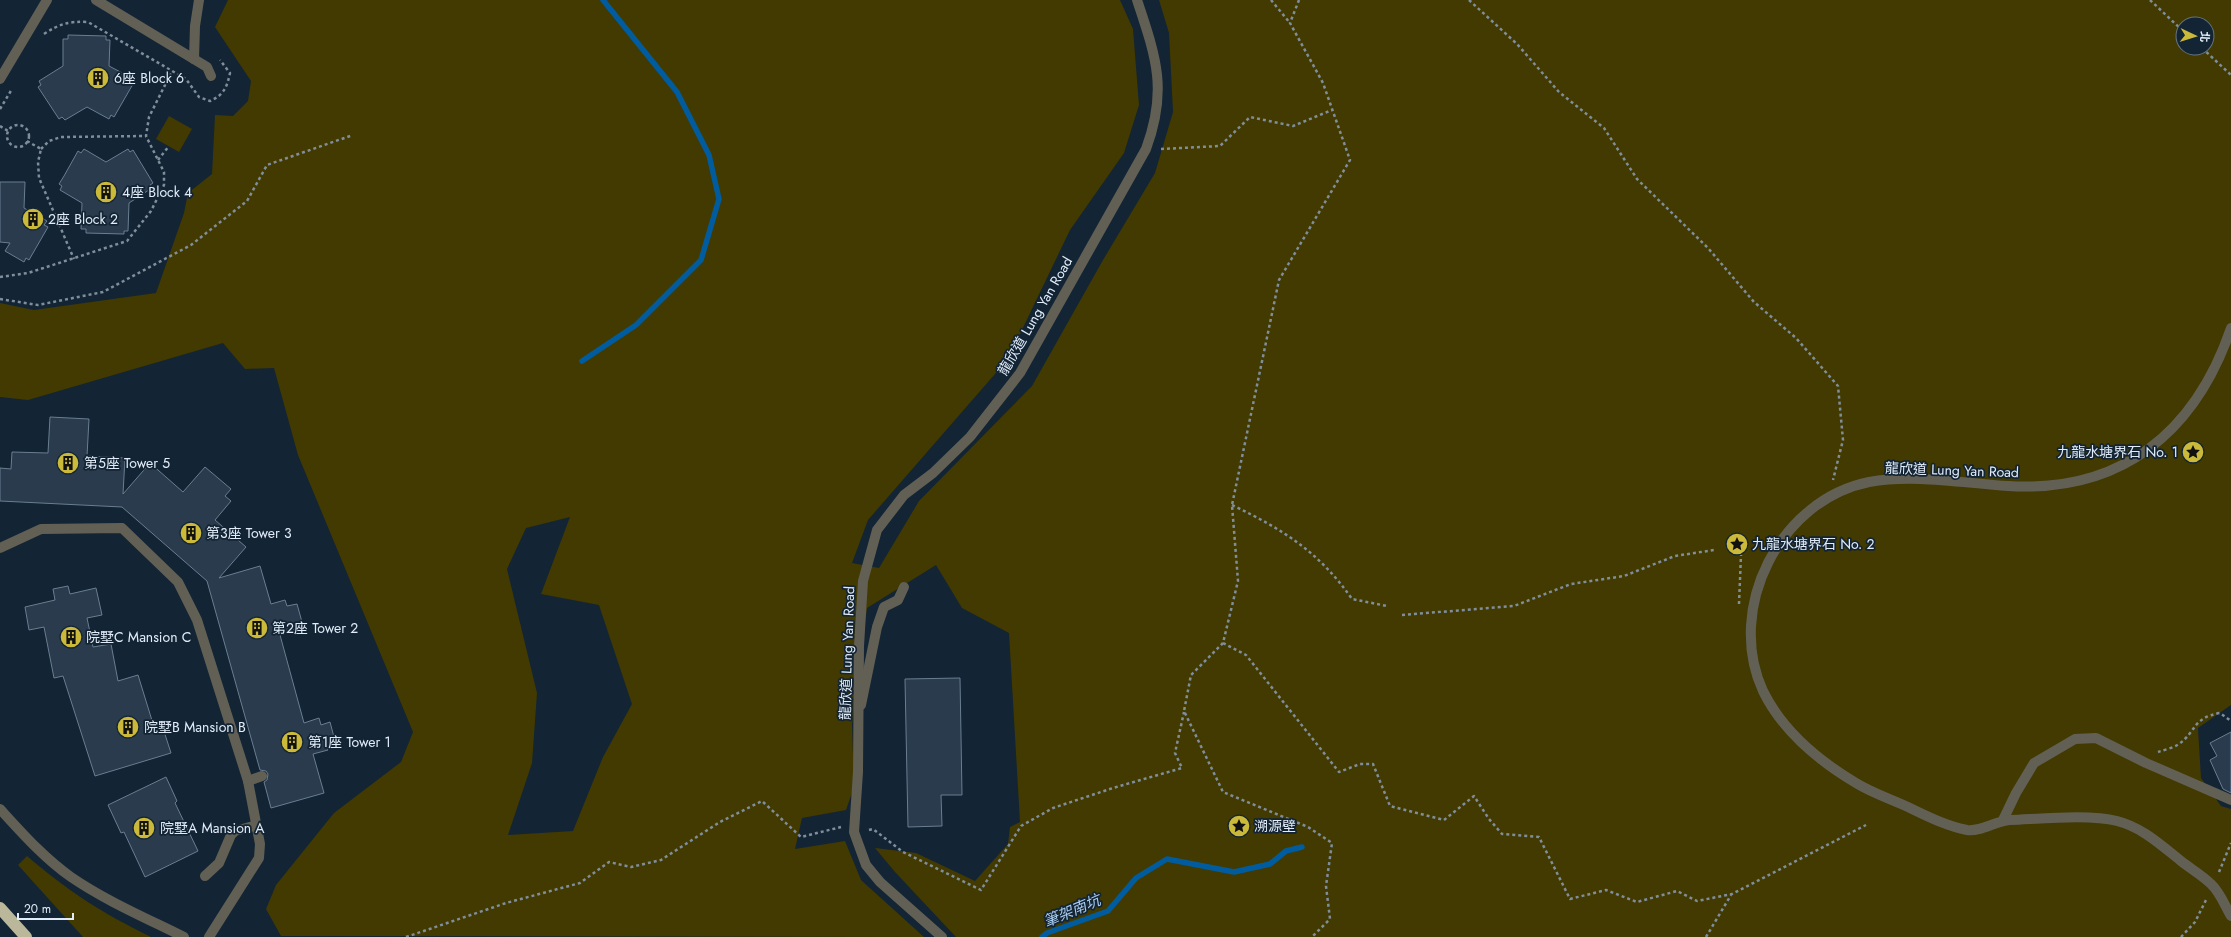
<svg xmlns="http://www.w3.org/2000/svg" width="2231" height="937" viewBox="0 0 2231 937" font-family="Jost,'Noto Sans TC',sans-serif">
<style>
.green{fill:#423a00;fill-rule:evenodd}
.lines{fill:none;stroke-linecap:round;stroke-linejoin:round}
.stream{stroke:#005c9e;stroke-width:5.5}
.building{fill:#293b4c;stroke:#6a7e92}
.path{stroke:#808e9c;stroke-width:2.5;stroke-dasharray:3 3;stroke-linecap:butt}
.lane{stroke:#626055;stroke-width:10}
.street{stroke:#626055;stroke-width:10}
.highway{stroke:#bab79b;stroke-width:12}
.labels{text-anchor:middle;stroke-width:3.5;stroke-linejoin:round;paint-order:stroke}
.poi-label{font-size:14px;fill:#e1ecf8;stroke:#132434;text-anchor:start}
.street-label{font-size:14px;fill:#e1ecf8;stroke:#132434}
.water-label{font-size:15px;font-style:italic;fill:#a8ccf0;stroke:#132434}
</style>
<rect width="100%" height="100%" fill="#132434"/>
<g class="green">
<path d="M228,0H1120L1133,29L1139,105L1124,153L1070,230L1008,359L868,520L852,563L879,568L919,501L1032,386L1103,260L1155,173L1173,112L1169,33L1159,0H2231V705L2198,728L2201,778L2221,806L2231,809V937H956L895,872L875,848L916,853L975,881L1008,844L1010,827L1020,822L1009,633L962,608L936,565L867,608L852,724L854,787L846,810L802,818L795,849L845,841L861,880L924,937L281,936L266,909L276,885L334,813L401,762L413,732L298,455L274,368L245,369L223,343L28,400L0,397V303L34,310L156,293L184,213L188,193L212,174L215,115L233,116L248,101L251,81L215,27ZM2183,24H2207V48H2183ZM570,517L541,594L599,605L632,704L603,757L573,831L508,835L532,763L537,693L507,569L526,528Z"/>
<path d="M169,116L192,129L179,152L156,139Z"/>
<path d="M27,856C68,891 102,913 151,937H83L18,865Z"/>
</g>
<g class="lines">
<g class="stream">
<path d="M582,361L636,325L701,260L719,199L709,155L677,92L603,0"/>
<path d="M1042,937L1047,933L1108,911L1136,878L1167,859L1234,872L1270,864L1286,851L1302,847"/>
</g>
</g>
<g class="building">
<path d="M68,35L106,36V40H110L109,66L132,78L129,82L133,84L114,117L111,115L109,119L87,107L65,120L62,117L59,119L38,87L41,85L39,81L63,66V39H68Z"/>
<path d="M84,149L106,162L128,149L130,152L133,150L153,183L150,185L152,188L129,203L128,231H124V234L86,233V229H81L82,203L60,190L62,186L59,184L64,176L78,151L81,153Z"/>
<path d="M0,182H25L24,208L47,221L44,225L48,227L29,260L26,258L24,262L5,251L10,243L0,242Z"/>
<path d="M50,417L89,419L87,456L125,458L123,494L150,463L183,492L205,467L231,489L225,496L231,501L215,520L246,547L219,578L260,566L271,604L285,600L287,606L297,604L302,622L292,625L294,631L280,635L304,723L319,718L321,725L330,722L335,741L326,744L328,750L313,754L324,793L271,808L264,782L267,780L268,774L266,771L260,770L207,581L122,507L0,501V468L11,469L12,452L48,453Z"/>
<path d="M68,586L70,594L96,588L102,615L87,618L93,647L111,644L118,681L138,675L154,727L162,725L171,753L95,776L63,676L54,678L44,627L29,630L25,607L55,600L53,589Z"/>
<path d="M960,678L962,795H941L942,826L908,827L905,679Z"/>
<path d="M2231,732V793L2223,789L2210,760L2217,756L2210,743Z"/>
<path d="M166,777L177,801L175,803L198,851L145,877L124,832L121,833L108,805Z"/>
</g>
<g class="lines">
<g class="path">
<path d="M1271,0L1290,23"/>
<path d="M1299,0L1290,23L1323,83L1350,160L1279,280L1232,505L1238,581L1223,643L1191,675L1184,711L1223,792L1308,827L1332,843L1326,886L1330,919L1312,937"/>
<path d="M1469,0L1517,44L1559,92L1604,128L1637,179L1708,248L1754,302L1796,338L1838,386L1843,440L1833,480"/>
<path d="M2150,0L2183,31"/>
<path d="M44,34C59,24 69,21 88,22L186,79L199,97L210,101C224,95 227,87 230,73L220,60"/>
<path d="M2202,48L2231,75"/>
<path d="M0,109L12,89"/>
<circle cx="18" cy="136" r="11"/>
<path d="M0,126L8,131"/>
<path d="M27,141L41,149L38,162L39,178L74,259"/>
<path d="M41,149L49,141L61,137L146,136"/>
<path d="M1161,149L1220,146L1250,117L1293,126L1332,110"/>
<path d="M158,160L169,146"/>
<path d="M0,277L28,273L127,241L151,211L164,185V172L146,136L149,117L172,71"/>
<path d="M0,299L38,305L103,292L191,245L247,201L267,165L353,135"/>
<path d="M1232,505C1284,530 1319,552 1352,599L1387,606"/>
<path d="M1739,604L1741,555"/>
<path d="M1402,615L1514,606L1571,584L1624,576L1675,556L1714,550"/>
<path d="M1223,643L1246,655L1339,772L1360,764H1373L1390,806L1444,820L1474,796L1489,819L1502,834L1539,837L1570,899L1606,890L1637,902L1677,891L1697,901L1732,894L1866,825"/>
<path d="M2158,752C2164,750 2173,748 2179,744C2197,731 2192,718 2220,713L2231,721"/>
<path d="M869,830L873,829L903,852L981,890L1021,826L1053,808L1113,788L1182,768L1175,753L1184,712"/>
<path d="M2219,872L2231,843"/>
<path d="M406,937L506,903L580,883L609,862L631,867L661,860L720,822L762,801L801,837L841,827"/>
<path d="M1706,937L1731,895"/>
<path d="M2181,937L2195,922L2206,900"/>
</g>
<g class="lane">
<path d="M194,59L195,26L199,0"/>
<path d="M0,548L41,529L122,528L178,582L197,620L248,781L260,844L259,858L209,937"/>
<path d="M861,705L877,627L884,607L898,600L904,587"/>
<path d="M248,781L262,776"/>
<path d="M2003,820L2016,793L2034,763L2075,739L2096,738L2146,763L2231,800"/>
<path d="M205,876L219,863L231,835L235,831L257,825"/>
</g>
<g class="street">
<path d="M96,0L207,67L211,76"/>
<path d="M0,79L47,0"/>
<path d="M2231,328C2195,433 2121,493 2008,486C1962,483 1914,474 1869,482C1780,500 1725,608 1763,691C1782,730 1819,761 1856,783C1872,793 1891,799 1908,807C1927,816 1946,826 1967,830C1981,832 1995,821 2010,820C2039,819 2090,814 2117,821C2142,827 2162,846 2181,861C2191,869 2202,875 2211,884C2220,892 2225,906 2231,916"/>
<path d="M0,809C22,833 44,858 71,877C106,901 146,918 184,937"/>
<path d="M942,937L880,882L866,865L854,832L858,772L859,646L863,581L877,530L904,495L933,473L970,437L1020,373L1146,149C1168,90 1156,57 1137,0"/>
</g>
<path class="highway" d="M0,908L26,937"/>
</g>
<defs>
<g id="building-disc" transform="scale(1.15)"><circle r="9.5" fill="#cbb939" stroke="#132434"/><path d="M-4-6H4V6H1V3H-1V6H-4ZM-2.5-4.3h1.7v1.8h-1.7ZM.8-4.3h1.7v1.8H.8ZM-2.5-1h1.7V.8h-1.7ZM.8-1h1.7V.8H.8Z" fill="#111"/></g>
<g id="sight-disc" transform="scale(1.15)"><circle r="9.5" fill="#cbb939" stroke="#132434"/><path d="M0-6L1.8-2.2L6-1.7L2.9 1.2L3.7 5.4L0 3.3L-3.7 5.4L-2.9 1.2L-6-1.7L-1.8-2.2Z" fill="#111"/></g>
</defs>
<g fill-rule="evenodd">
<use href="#building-disc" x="98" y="78"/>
<use href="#building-disc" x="106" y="192"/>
<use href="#building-disc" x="33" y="219"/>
<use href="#sight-disc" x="2193" y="452"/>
<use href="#building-disc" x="68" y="463"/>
<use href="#building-disc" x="191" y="533"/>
<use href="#sight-disc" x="1737" y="544"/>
<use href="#building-disc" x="257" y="628"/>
<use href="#building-disc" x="71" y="637"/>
<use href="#building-disc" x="128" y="727"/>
<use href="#building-disc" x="292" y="742"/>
<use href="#sight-disc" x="1239" y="826"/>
<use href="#building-disc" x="144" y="828"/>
</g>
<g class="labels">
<g class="poi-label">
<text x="114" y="83">6座 Block 6</text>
<text x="122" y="197">4座 Block 4</text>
<text x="48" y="224">2座 Block 2</text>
<text x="2178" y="457" text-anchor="end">九龍水塘界石 No. 1</text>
<text x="84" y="468">第5座 Tower 5</text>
<text x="206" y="538">第3座 Tower 3</text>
<text x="1752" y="549">九龍水塘界石 No. 2</text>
<text x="272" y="633">第2座 Tower 2</text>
<text x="86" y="642">院墅C Mansion C</text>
<text x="144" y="732">院墅B Mansion B</text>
<text x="308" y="747">第1座 Tower 1</text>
<text x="1254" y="831">溯源壁</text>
<text x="160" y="833">院墅A Mansion A</text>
</g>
<g class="street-label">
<text transform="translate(1035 316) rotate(-60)" y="5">龍欣道 Lung Yan Road</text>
<text transform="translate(1952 470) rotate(2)" y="5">龍欣道 Lung Yan Road</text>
<text transform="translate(847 653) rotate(-88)" y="5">龍欣道 Lung Yan Road</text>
</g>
<g class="water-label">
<text transform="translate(1072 911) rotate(-23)" y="5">筆架南坑</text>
</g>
</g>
<g transform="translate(2195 36) rotate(94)"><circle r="19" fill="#132434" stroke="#657482"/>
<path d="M0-3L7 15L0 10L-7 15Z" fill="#cbb939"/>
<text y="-6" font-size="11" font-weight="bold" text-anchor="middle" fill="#e1ecf8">北</text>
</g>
<path d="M18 913v6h55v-6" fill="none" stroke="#e1ecf8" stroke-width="2"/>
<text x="24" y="913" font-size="12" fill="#e1ecf8" stroke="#132434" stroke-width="3" paint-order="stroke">20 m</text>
</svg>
